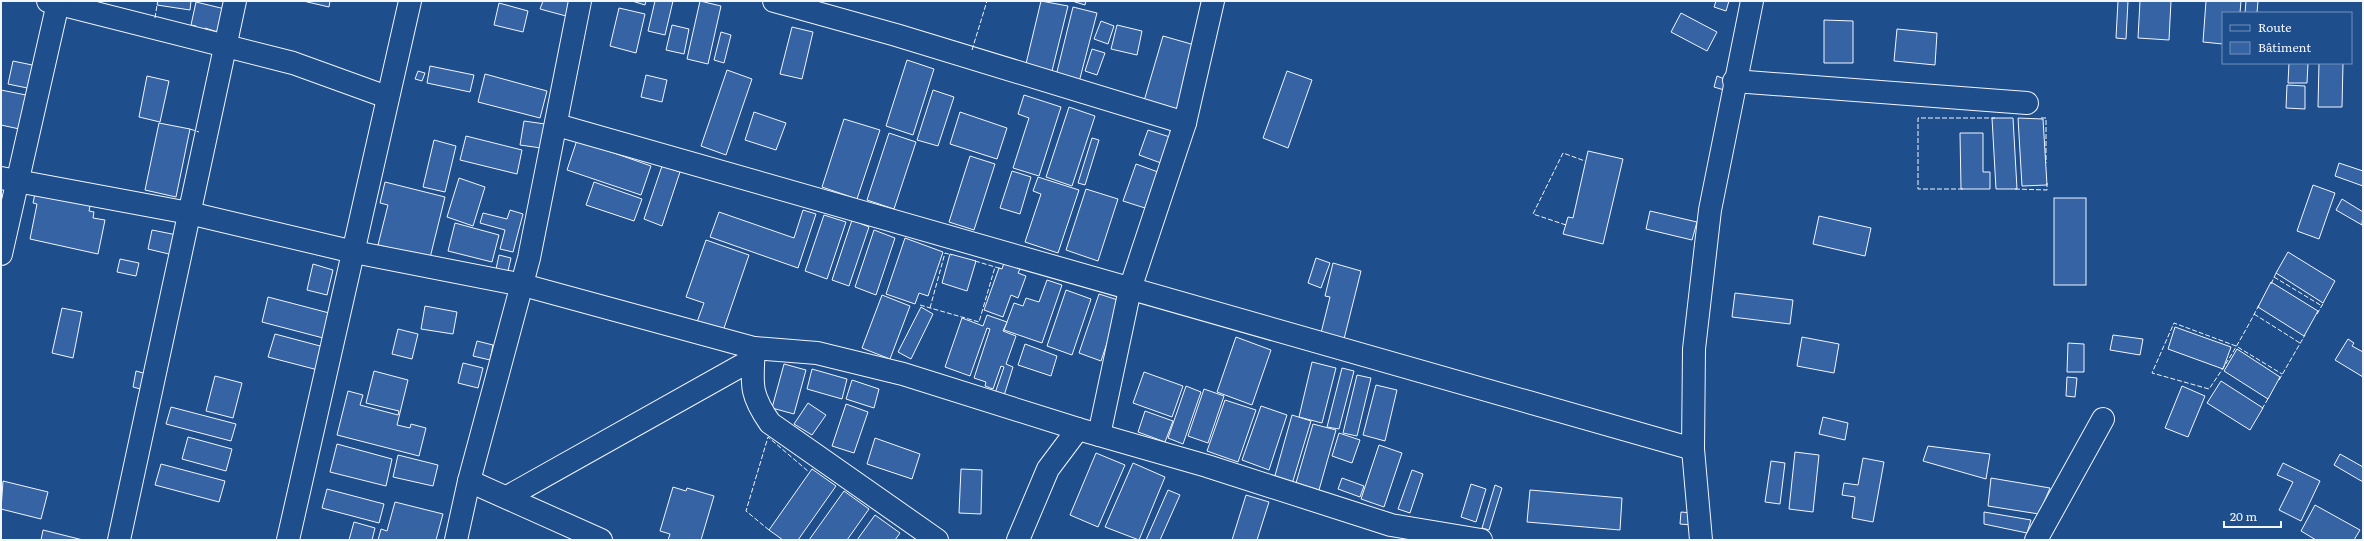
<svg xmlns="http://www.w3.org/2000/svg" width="2364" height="541" viewBox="0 0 2364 541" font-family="Literata,serif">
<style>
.building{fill:#3563a3;stroke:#f2f6ff}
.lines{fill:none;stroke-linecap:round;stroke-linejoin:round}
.minor-casing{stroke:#f2f6ff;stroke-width:24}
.minor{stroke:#1f4e8c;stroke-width:22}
.fence{stroke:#f2f6ff;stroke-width:1;stroke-dasharray:5 2;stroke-linecap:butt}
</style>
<rect width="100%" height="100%" fill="#1f4e8c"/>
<g class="building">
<path d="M158,1H191L190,10L157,5Z"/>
<path d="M303,1H330L329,7Z"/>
<path d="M543,1H569L566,16L540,9Z"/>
<path d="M632,1H646L645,5Z"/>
<path d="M655,1H673L665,35L648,31Z"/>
<path d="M700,1L721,6L708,64L687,59Z"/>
<path d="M1041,1L1068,6L1051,75L1025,68Z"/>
<path d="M1072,1H1086L1085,5Z"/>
<path d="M1716,1H1729L1726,11L1714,7Z"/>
<path d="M2118,1H2128L2126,39L2116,38Z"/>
<path d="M2140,1H2171L2169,40L2138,38Z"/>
<path d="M2206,1H2241L2240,13H2223V44L2203,42Z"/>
<path d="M2246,1H2258L2257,13H2245Z"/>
<path d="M196,2L225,9L221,33L205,28V31L196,29V26L191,25Z"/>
<path d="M499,3L528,11L523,32L494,25Z"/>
<path d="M1073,7L1097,13L1078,86L1055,80Z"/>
<path d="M619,8L645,14L636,53L610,46Z"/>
<path d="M1681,13L1717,32L1707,51L1671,32Z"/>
<path d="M1824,20L1853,21V63H1824Z"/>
<path d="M1101,21L1114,26L1108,44L1094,39Z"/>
<path d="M672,25L689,29L684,54L666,50Z"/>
<path d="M1117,25L1142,31L1137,55L1111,49Z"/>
<path d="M792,27L813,32L802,79L780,74Z"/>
<path d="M1897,29L1937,33L1935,65L1894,61Z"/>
<path d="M721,32L731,35L724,63L714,60Z"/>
<path d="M1163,36L1198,46L1180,111L1144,101Z"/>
<path d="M1092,49L1105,53L1097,75L1085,71Z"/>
<path d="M907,60L934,69L913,135L886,126Z"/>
<path d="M13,61L37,66L32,89L8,84Z"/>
<path d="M2289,63H2308L2307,83H2288Z"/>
<path d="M2319,63H2343L2342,107H2318Z"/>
<path d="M430,66L474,75L470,92L427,83Z"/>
<path d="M727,70L752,79L726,155L701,146Z"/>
<path d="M418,71L425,73L422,81L415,79Z"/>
<path d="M1287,71L1312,80L1288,148L1263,138Z"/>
<path d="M485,74L547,91L540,118L478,102Z"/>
<path d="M646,75L667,80L662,102L641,97Z"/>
<path d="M147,76L169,81L160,122L139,117Z"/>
<path d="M1717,76L1727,80L1724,90L1714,87Z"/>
<path d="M2287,85L2305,86V109L2286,108Z"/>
<path d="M1,90L31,96L24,130L1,125Z"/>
<path d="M933,90L954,97L938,146L917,140Z"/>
<path d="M1024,95L1061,107L1039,176L1013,168L1029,118L1018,114Z"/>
<path d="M1069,107L1095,116L1072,186L1046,177Z"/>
<path d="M754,112L786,123L776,150L745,140Z"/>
<path d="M960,112L1007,128L997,159L950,144Z"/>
<path d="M1992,118H2013L2017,189H1996Z"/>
<path d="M2018,118L2043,119L2047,185L2022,186Z"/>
<path d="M844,119L880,130L857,199L822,187Z"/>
<path d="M524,121L545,124L541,148L520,145Z"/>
<path d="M159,123L190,129L176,197L145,190Z"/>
<path d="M1148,130L1170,137L1161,163L1139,155Z"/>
<path d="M889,133L916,142L894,209L867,200Z"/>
<path d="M1960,133H1983V172H1990V189H1961Z"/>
<path d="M466,136L522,150L517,174L460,160Z"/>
<path d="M1092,138L1099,140L1085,185L1078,183Z"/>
<path d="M434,140L456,146L445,192L423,187Z"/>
<path d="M577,140L651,166L641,195L567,170Z"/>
<path d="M1588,151L1623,159L1603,244L1563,234L1568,217L1573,218Z"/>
<path d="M970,156L995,164L974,230L949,222Z"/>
<path d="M2339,163L2363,171V186L2335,176Z"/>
<path d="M1136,164L1158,172L1145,208L1123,201Z"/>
<path d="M662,166L680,172L662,226L644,219Z"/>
<path d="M1012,171L1031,177L1020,214L1000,208Z"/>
<path d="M1038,177L1079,190L1058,253L1025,242L1041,194L1033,191Z"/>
<path d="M459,178L485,187L473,226L447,217Z"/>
<path d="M385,182L445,197L430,258L378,245L388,205L380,203Z"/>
<path d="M594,182L642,199L634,221L586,205Z"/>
<path d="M2313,185L2335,193L2319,239L2297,231Z"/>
<path d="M36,189L91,201L89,211L94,212L93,218L105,220L98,254L30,239L37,204L33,203Z"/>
<path d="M1086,189L1118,199L1098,261L1066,250Z"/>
<rect x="2054" y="198" width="32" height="87"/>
<path d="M2342,199L2363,212L2362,225L2336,210Z"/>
<path d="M510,210L523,214L513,252L500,249L505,230L480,223L483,213L507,219Z"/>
<path d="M803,210L816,214L798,268L710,237L719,212L794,238Z"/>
<path d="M1650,211L1697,222L1692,240L1646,229Z"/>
<path d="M824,215L846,222L827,279L805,271Z"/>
<path d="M1819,216L1871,228L1865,256L1813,244Z"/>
<path d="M852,220L869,227L849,286L832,280Z"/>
<path d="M455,223L499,235L492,262L448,251Z"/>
<path d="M152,230L177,235L173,255L148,249Z"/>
<path d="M874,230L895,238L876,295L855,287Z"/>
<path d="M905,238L943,252L928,296L919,293L915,304L886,294Z"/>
<path d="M706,240L749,255L723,331L697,322L704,303L686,297Z"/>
<path d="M2288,252L2335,281L2323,303L2276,273Z"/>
<path d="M950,254L976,261L967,291L942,283Z"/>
<path d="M499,255L511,258L508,271L496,269Z"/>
<path d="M1316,258L1330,263L1321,288L1308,283Z"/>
<path d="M120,259L139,263L136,276L117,272Z"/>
<path d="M1004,263L1020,269L1018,273L1026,276L1018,298L1011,295L1003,317L984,310L999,268L1002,269Z"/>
<path d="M1333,263L1361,271L1344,339L1321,333L1330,297L1325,296Z"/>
<path d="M313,264L333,270L327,295L307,290Z"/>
<path d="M1047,280L1062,285L1042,343L1004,330L1014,303L1023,306L1026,298L1039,302Z"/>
<path d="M2271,282L2318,311L2304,336L2258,307Z"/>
<path d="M1066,290L1091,299L1072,355L1047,346Z"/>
<path d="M1735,293L1793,300L1790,324L1732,317Z"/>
<path d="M1099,294L1121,301L1101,361L1079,353Z"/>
<path d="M882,295L910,306L890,359L862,348Z"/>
<path d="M268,297L333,314L327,339L262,322Z"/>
<path d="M425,306L457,312L453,334L421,329Z"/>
<path d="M921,307L933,314L911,359L898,352Z"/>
<path d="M62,308L82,312L73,358L52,353Z"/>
<path d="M987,315L1007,322L1003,331L1016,336L1006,364L1013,367L1002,402L993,399L1004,367L1001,366L993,389L985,386L986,382L974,378L990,329L987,328L970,376L945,367L962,318L983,326Z"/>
<path d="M2175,327L2231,347L2223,369L2168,349Z"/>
<path d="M398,329L418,334L412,359L392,354Z"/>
<path d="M275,334L324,347L318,370L268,357Z"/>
<path d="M2113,335L2143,339L2140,355L2110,350Z"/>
<path d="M1236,337L1271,350L1252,405L1217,392Z"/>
<path d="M1802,337L1839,344L1834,373L1797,366Z"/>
<path d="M2348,339L2354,343L2352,346L2363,352V377L2335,360Z"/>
<path d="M477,341L493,345L490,360L473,356Z"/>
<path d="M2068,343L2084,344V372H2067Z"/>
<path d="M1025,344L1057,356L1051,376L1018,365Z"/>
<path d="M2237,349L2280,377L2268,399L2224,371Z"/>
<path d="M1312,362L1336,368L1322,423L1299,417Z"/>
<path d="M463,363L483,368L478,388L458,383Z"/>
<path d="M784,364L806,370L794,414L772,408Z"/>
<path d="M1342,368L1354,371L1339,429L1327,427Z"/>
<path d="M812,369L847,379L842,399L807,389Z"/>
<path d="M136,371L147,374L144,390L133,387Z"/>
<path d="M374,371L408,380L397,425L410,428L411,424L426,428L419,456L337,435L348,391L363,395L360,405L398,415L399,411L366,403Z"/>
<path d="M1144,372L1183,386L1172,417L1133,403Z"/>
<path d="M1357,375L1371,378L1357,436L1343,433Z"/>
<path d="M215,376L242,383L233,418L206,411Z"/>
<path d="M2067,377L2077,378L2075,397L2066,396Z"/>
<path d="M852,380L879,389L874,408L846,399Z"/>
<path d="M2221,381L2263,408L2250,430L2207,403Z"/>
<path d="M1376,385L1397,390L1385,441L1363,435Z"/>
<path d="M1186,386L1201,392L1183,444L1168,438Z"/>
<path d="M2182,386L2205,396L2188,437L2165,428Z"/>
<path d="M1204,389L1224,396L1208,443L1188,436Z"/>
<path d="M1225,400L1256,410L1238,462L1207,451Z"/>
<path d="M808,403L826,415L812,435L794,424Z"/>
<path d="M846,404L868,412L854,453L832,446Z"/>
<path d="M1261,406L1287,415L1269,470L1242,460Z"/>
<path d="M171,407L236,424L231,441L166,424Z"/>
<path d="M1145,411L1173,421L1165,442L1138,432Z"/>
<path d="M1292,415L1311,421L1292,484L1274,479Z"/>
<path d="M1823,417L1848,423L1845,440L1819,434Z"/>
<path d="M1313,424L1336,430L1319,490L1296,483Z"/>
<path d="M1339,433L1360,440L1352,463L1332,456Z"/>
<path d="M188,437L232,449L226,471L182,459Z"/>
<path d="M875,438L920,454L912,479L867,464Z"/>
<path d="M337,444L392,459L386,486L330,472Z"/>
<path d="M1379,445L1402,453L1384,507L1361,499Z"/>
<path d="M1928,446L1990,454L1986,479L1923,461Z"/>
<path d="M1795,452L1819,455L1813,512L1789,509Z"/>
<path d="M1096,453L1125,465L1098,527L1070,515Z"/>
<path d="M2340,454L2363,467V482L2334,465Z"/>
<path d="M398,455L438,465L433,486L393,477Z"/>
<path d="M1863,458L1884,462L1873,522L1852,518L1855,497L1842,495L1844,483L1858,485Z"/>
<path d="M1771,461L1785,463L1780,504L1765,502Z"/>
<path d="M1133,463L1165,477L1139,540L1105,527Z"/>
<path d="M2283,463L2320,481L2301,521L2279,510L2293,482L2277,475Z"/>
<path d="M161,464L225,481L219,502L155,485Z"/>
<path d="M812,469L836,486L798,540H783L769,530Z"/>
<path d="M961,469L982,470L981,514L959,513Z"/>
<path d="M1412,470L1423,474L1410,513L1398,509Z"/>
<path d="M1342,478L1364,486L1360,497L1338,489Z"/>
<path d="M1991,478L2050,488L2039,514L1988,506Z"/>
<path d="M3,481L48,492L41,519L1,509Z"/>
<path d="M1471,484L1486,489L1476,522L1461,517Z"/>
<path d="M1495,485L1502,488L1489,530L1482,528Z"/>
<path d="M673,487L686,491L687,488L714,496L701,540H668L670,534L660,531Z"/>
<path d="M327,489L384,504L379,523L322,508Z"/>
<path d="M1168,490L1180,495L1160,540H1146Z"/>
<path d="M1530,490L1622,498L1620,530L1527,522Z"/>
<path d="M844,491L869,509L847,540H809Z"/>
<path d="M1246,495L1269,502L1257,540H1232Z"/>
<path d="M395,502L443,514L436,540H378L381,529L387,531Z"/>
<path d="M2315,505L2360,530L2354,540H2316L2301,531Z"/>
<path d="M1681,512L1693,513L1692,525L1680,524Z"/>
<path d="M1984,512L2031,520L2027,533L1984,524Z"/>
<path d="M875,515L900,533L895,540H857Z"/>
<path d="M354,522L375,528L372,540H349Z"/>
<path d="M43,530L83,540H41Z"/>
</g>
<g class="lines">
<g class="minor-casing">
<g id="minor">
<path d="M48,1L293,63L387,97"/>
<path d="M774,1L896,35L1185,123"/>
<path d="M1734,81L2027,103"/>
<path d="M557,125L1693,449"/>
<path d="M1,178L189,213L354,252L523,285L754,348L817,353L903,374L1078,429L1207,466L1391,525L1481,540"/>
<path d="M1,254L58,3"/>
<path d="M754,348C752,384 749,393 770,423L937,540"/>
<path d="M1099,435L1130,289L1185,123L1213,1"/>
<path d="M469,481L601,540"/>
<path d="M507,497L753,359"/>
<path d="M119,540L235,1"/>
<path d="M288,540L410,1"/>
<path d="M456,540L469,481L529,258L580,1"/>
<path d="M1018,540L1048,469L1078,429"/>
<path d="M1701,540L1693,449L1694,349L1710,210L1752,1"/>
<path d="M2036,540L2103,419"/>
</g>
</g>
<use href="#minor" class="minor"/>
<g class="fence">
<path d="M155,18L157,5"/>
<path d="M972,50L987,1"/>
<path d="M2041,118H2046V163"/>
<path d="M190,129L199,132"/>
<path d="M1963,189H1918V118H1995"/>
<path d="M2015,189L2047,190V183"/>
<path d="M1566,225L1533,214L1563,153L1585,161"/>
<path d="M975,261L1002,269"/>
<path d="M2274,277L2322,306"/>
<path d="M2271,284L2277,271"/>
<path d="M920,305L979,322L995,267"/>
<path d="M2259,305C2244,334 2228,362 2209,389L2152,373L2174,323L2236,346L2282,374"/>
<path d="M930,308L945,253L952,255"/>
<path d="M2254,314L2300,343"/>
<path d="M2317,314L2324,302"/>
<path d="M2279,380L2305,335"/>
<path d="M2262,409L2269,397"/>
<path d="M769,530L746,511L768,437L809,472"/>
</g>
</g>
<rect width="2364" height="541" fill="none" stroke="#f2f6ff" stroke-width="4"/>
<rect x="2222" y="12" width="130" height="52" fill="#1f4e8c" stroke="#7391ba"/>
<rect x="2230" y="25" width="20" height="6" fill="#1f4e8c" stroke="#7391ba"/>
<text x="2258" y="32" font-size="12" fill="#f2f6ff">Route</text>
<rect x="2230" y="42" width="20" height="12" fill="#3563a3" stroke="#7391ba"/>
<text x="2258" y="52" font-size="12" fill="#f2f6ff">Bâtiment</text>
<path d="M2224 521v6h57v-6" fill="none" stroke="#f2f6ff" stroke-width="2"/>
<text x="2230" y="521" font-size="12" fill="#f2f6ff" stroke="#1f4e8c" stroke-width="3" paint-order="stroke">20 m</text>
</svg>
